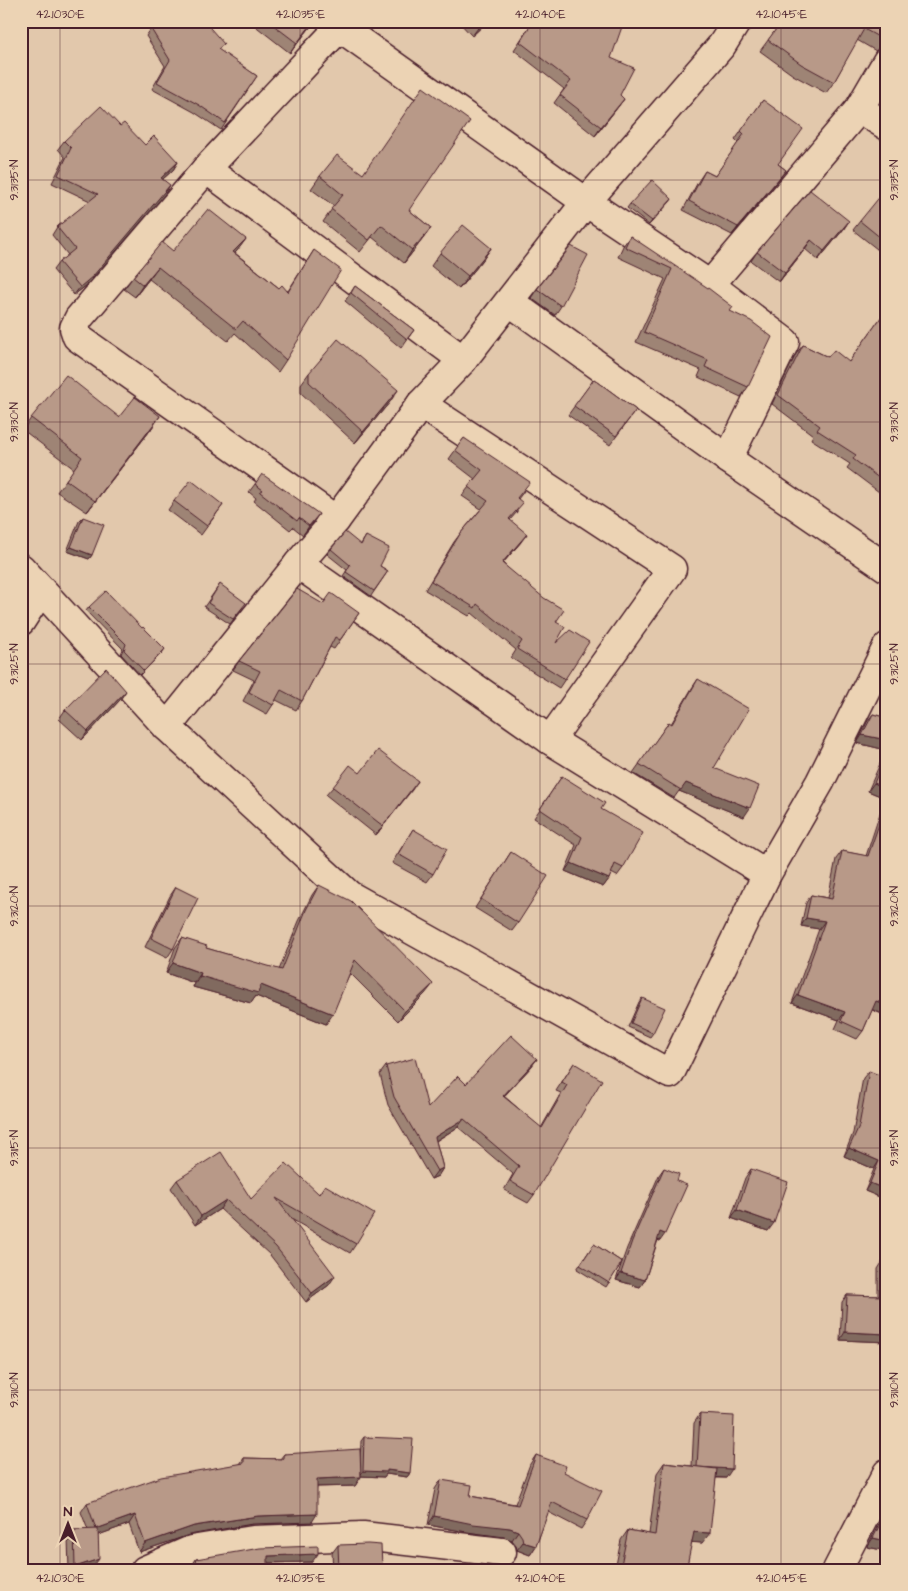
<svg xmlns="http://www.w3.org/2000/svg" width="908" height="1591" viewBox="0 0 908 1591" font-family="'Architects Daughter',sans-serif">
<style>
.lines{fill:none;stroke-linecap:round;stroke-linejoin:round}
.minor-casing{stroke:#4a1f2b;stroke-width:31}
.minor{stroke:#ecd3b4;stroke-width:28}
.wall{fill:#9e8475;stroke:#4a1f2b}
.shaded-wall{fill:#816b5f;stroke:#4a1f2b}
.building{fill:#b89988;stroke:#4a1f2b}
.ticks{fill:none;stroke:#4a1f2b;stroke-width:1;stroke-opacity:0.45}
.neatline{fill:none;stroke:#4a1f2b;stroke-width:2}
.ticks-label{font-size:12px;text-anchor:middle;fill:#4a1f2b}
</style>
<rect width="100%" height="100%" fill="#e2c8ac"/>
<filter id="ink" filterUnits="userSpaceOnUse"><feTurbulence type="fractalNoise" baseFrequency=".02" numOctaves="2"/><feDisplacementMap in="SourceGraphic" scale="10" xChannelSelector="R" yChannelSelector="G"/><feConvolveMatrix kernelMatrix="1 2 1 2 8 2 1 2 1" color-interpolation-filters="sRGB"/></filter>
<g filter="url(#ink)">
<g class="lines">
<g class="minor-casing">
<g id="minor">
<path d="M331,21L586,202L710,285L785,342L728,459"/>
<path d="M859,109L887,126"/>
<path d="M206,169L463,360"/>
<path d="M710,285L859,109L887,61"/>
<path d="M510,302L728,459L887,568"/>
<path d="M421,404L672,569L550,740"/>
<path d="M336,520L77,337L74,328L79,318L206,169L339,28"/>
<path d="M298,564L550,740L767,874"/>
<path d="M21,568L167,727L349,895L670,1074L767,874L820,782L887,647"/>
<path d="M21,621L41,590"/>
<path d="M167,727L298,564L336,520L421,404L463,360L586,202L722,45L737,21"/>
<path d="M145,1570L191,1550L253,1540L363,1536L502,1552"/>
<path d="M837,1570L887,1473"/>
</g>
</g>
<use href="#minor" class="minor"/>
</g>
<g class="wall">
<path d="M249,21H315L290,53Z"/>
<path d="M386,21H401L395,28Z"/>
<path d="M458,21H488L472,36Z"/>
<path d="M533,21L611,58L620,95L624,99L595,136L554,103L564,89L514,50Z"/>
<path d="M775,21H887V45L880,47L876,51L857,40L834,82L826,93L793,75L760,51L780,24Z"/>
<path d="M151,29L219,51L257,76L221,130L194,112L152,89L165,66L146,36Z"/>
<path d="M763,100L778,164L786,170L779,179L732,235L683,210L699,180L705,171L715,176L738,143L735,140Z"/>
<path d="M120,126L145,145L178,162L173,170L163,179L165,194L87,285L74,295L53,270L59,262L68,255L52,235L57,227L90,201L52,183L65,157L58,149L64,141Z"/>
<path d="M320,176L409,210L431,228L422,240L404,263L372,237L360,252L323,222L334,206L311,189Z"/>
<path d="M887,198V257L853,230L860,221Z"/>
<path d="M672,199L649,225L627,208L630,204Z"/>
<path d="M849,221L843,230L818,260L805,249L779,282L751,261L757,252Z"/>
<path d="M630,236L730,311L748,387L741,397L698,377L701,370L636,342L665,279L618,257L623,246Z"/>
<path d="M246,239L235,253L279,288L288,291L314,250L286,360L278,372L235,333L228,341L149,279L135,297L124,289L133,277L173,251Z"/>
<path d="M491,248L482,261L459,289L431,266L440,253Z"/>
<path d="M355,286L414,330L401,348L345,301Z"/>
<path d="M537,289L561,306L555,315L531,298Z"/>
<path d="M887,309V498L847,468L850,464L811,439L813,435L772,404L796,354L803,345L828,357L849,362Z"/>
<path d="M309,373L390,402L355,443L301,393V384Z"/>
<path d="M594,379L636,410L610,445L568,415Z"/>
<path d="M119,417L152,428L87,512L57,492L74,469L23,430L31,418Z"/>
<path d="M464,438L524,491L518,499L517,512L510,520L521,542L503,563L556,622V643L565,679L559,688L511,658L516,650L472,613L469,616L425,590L454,542L460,534L481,509L462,496L475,479L449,459Z"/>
<path d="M255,484L313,523L303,535L293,527L290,530L254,501L256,498L249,492Z"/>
<path d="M174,501L223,505L201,535L168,510Z"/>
<path d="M83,517L92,555L89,559L67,551L79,521Z"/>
<path d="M366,536L380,566L388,571L371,596L343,576L347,570L327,554L331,549L361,544Z"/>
<path d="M220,584L243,607L230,624L204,607Z"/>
<path d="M323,604L359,613L334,649L330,647L302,701L296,710L276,700L267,714L243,701L254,680L233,670L239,661Z"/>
<path d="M89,607L165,649L162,653L140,675L121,654L123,649L86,611Z"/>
<path d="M698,679L714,768L744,817L679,791L674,798L633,773L669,722L671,724L692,688Z"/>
<path d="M120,700L82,740L59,719L65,710Z"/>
<path d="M873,714L887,718V1016L872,1010L863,1031L857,1039L835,1029L839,1020L792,1003L819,929L801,926L806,903L811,895L828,898L836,859L842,851L866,856L885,798L868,791L886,750L857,743L867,722Z"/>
<path d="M360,773L418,781L376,835L326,795L333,787Z"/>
<path d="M562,776L601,809L623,868L617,876L611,873L609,879L603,887L565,871L576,845L534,818Z"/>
<path d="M413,829L433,874L427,882L392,863Z"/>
<path d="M511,852L518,923L512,931L475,908Z"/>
<path d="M319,885L425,994L398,1021L350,973L326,1024L256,996L251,1003L193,987L194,983L166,973L175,948L182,938L206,948L279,970L299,921L312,895Z"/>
<path d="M176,887L173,949L167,958L145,947L170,896Z"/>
<path d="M642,998L653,1033L650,1037L628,1027L639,1002Z"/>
<path d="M537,1059L531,1067L504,1096L541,1128L561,1093L556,1091L574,1063L534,1195L528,1203L504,1190L513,1174L458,1127L436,1141L443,1168L438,1176L431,1179L388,1105L380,1074L386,1066L428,1108L466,1084Z"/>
<path d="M869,1071L887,1200L865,1191L874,1169L844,1156L853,1133L863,1078Z"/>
<path d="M664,1168L660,1241L658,1240L645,1280L640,1287L616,1280L622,1262L606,1287L577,1269L594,1244L622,1262L627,1248L659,1175Z"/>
<path d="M751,1169L768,1231L731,1218L745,1178Z"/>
<path d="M177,1180L251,1199L319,1194L325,1185L356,1244L350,1253L293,1220L329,1285L306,1302L270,1255L220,1209L195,1225L171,1188Z"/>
<path d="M883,1261L887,1342L840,1340L842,1302L847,1295L878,1296V1269Z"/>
<path d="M700,1414L726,1478H716L702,1543L691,1542L686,1570H615L621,1540L628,1530L649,1534L657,1473L664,1463L692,1466L694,1423Z"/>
<path d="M364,1437L410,1473L407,1477L386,1474L384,1477L361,1476L355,1486L317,1487L312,1522L252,1524L189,1535L139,1552L129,1524L98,1535L92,1568L86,1570H69L68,1539L74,1530H88L81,1512L87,1503L240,1464L244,1458L280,1459L284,1454L360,1462L361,1441Z"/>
<path d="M536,1455L564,1472L587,1520L581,1529L548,1512L536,1546L530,1555L517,1550L516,1545L512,1540L504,1537L467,1532L428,1525L435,1489L441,1480L470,1496L515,1504L530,1464Z"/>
<path d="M887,1508V1551L867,1547Z"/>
<path d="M338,1545L382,1566L401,1570H333L332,1553Z"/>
<path d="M196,1559L312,1562L268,1563V1570H192L191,1567Z"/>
</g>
<g class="shaded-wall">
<path d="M314,21H315L290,53L297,43Z"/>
<path d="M485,21H488L472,36L478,28Z"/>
<path d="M775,21H783L781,24Z"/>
<path d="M887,37V45L880,47L876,51L884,40Z"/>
<path d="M624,99L618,107L595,136L601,127Z"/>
<path d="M178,162L173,170L155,186L161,178Z"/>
<path d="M786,170L779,179L732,235L738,227Z"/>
<path d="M170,185L165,194L87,285L74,295L80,287Z"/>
<path d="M672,199L669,203L649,225L652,221Z"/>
<path d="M849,221L843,230L818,260L824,251Z"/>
<path d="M431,228L422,240L404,263L412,250Z"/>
<path d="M246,239L237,251L224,264L233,252Z"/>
<path d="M811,240L805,249L779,282L785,273Z"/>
<path d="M491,248L482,261L459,289L468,276Z"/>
<path d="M158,267L149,279L135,297L143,285Z"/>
<path d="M398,390L390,402L355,443L363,432Z"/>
<path d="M160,416L152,428L87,512L95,501Z"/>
<path d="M319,514L313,523L303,535L309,526Z"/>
<path d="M527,534L521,542L496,571L502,563Z"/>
<path d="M71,547L92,555L89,559L67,551Z"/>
<path d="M126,691L120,700L82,740L88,731Z"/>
<path d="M862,735L887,740V749L886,750L857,743Z"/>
<path d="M418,781L412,790L376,835Z"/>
<path d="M686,783L750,808L744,817L679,791Z"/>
<path d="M874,783L887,788V795L885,798L868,791Z"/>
<path d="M571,863L609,879L603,887L565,871Z"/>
<path d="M806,918L825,921L819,929L801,926Z"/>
<path d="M173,963L201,973L194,983L166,973Z"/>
<path d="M200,976L261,985L333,1014L326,1024L256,996L251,1003L193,987Z"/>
<path d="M433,984L425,994L398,1021L405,1011Z"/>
<path d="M798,995L845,1012L839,1020L792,1003Z"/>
<path d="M876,1001L887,1005V1016L871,1009Z"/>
<path d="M537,1059L531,1067L497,1104L503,1096Z"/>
<path d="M464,1119L458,1127L429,1145L435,1137Z"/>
<path d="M849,1148L879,1161L874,1169L844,1156Z"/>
<path d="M443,1168L438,1176L431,1179L437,1171Z"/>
<path d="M870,1183L887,1190V1200L865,1191Z"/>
<path d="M226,1200L220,1209L195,1225L201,1216Z"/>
<path d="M737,1210L774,1223L768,1231L731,1218Z"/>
<path d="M660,1232L665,1234L660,1241L655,1239Z"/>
<path d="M621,1273L645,1280L640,1287L616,1280Z"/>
<path d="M335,1276L329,1285L306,1302L312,1293Z"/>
<path d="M845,1332L887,1334V1342L840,1340Z"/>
<path d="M697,1467L732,1469L726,1478L691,1476Z"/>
<path d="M387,1470L410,1473L407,1477L386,1474L384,1477L360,1476L363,1471Z"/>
<path d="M361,1477L355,1486L311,1487L317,1479Z"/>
<path d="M317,1514L312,1522L252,1524L189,1535L139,1552L145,1543L194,1526L258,1516Z"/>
<path d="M135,1515L129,1524L90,1538L96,1529Z"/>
<path d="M434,1516L510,1528L518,1531L512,1540L504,1537L467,1532L428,1525Z"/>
<path d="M694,1532L710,1533L702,1543L686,1542Z"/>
<path d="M873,1538L887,1541V1551L867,1547Z"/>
<path d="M523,1542L536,1546L530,1555L517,1550Z"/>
<path d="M318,1554L312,1562L262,1563L268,1556Z"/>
<path d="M99,1559L92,1568L86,1570H73L75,1567Z"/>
</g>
<g class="building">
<path d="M164,21H204L224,44L218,49L257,76L225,123L199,105L157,82L170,60L151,29Z"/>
<path d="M268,21H314L297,43Z"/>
<path d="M471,21H485L478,28Z"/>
<path d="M533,21H624L611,58L634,68L620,95L624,99L601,127L560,95L571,81L520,42Z"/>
<path d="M782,21H887V37L884,40L864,29L834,82L801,64L768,40Z"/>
<path d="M423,87L470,121L409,210L431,228L412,250L381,225L369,240L331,209L343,195L320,176L337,155L363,174Z"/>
<path d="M763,100L803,129L778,164L786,170L738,227L689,201L705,171L715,176L744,134L741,131Z"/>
<path d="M101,106L120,126L124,123L145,145L154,136L178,162L161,178L170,185L93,276L80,287L59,262L75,249L57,227L98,194L58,175L71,148L64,141Z"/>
<path d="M652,180L672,199L652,221L630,204Z"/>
<path d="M810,190L849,221L824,251L811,240L785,273L757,252Z"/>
<path d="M882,194L887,198V243L860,221Z"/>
<path d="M208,209L246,239L233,252L279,288L282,285L288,292L314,250L341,270L286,360L243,321L236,329L158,267L143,285L133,277L162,242L173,251Z"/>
<path d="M463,225L491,248L468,276L440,253Z"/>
<path d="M630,236L708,288L733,307L730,311L751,321L772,337L748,387L705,367L708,360L644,332L672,269L625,247Z"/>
<path d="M571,246L588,255L561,306L537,289Z"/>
<path d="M355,286L414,330L407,339L351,293Z"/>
<path d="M887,309V484L853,459L856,455L817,430L820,426L778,395L803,345L828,357L834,350L849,362Z"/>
<path d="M338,339L398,390L363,432L309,382V373Z"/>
<path d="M66,375L119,417L135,397L160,416L95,501L66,480L82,457L31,418Z"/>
<path d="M594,379L636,410L616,436L574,406Z"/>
<path d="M464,438L530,482L517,498L523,503L509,519L527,534L502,563L544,598L564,610L556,622L565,627L556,643L570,630L589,642L565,679L517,649L522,641L477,604L475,608L431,581L460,534L488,501L468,487L482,470L455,450Z"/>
<path d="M262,474L319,514L309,526L299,518L297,521L260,492L263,490L255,484Z"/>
<path d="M191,480L223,505L207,526L174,501Z"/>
<path d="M83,517L104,525L92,555L71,547Z"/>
<path d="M345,532L361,545L366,536L389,548L380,566L388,571L374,591L346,572L350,565L331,549Z"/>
<path d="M220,584L246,603L233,619L208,603Z"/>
<path d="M297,589L323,604L331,593L359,613L340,640L335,637L302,701L281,690L273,705L249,692L260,671L239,661Z"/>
<path d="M106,591L142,628L143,627L165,649L144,671L124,650L126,644L89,607Z"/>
<path d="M106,668L126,691L88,731L65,710Z"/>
<path d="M698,679L749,709L714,768L759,786L750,808L686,783L681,790L639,764L669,722L672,724Z"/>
<path d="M873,714L887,718V740L862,735Z"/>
<path d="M378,750L418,781L383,826L333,787L350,765L360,773Z"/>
<path d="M887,753V788L874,783Z"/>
<path d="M562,776L605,803L601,809L643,833L623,868L615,864L609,879L571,863L582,837L540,809Z"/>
<path d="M887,801V1005L876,1001L863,1031L841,1021L845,1012L798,995L825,921L806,918L811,895L832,899L842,851L868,856Z"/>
<path d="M413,829L447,849L433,874L398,854Z"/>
<path d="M511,852L548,876L518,923L481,899Z"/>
<path d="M319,885L351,901L433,984L405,1011L355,960L333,1014L261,985L258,993L200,976L201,973L173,963L182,938L207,946L206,948L282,970L306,910Z"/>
<path d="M176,887L198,898L173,949L151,938Z"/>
<path d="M642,998L665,1008L653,1033L631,1023Z"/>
<path d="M511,1035L537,1059L503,1096L542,1128L567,1085L562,1082L574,1063L602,1080L534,1195L510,1181L519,1166L464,1119L435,1137L443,1168L437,1171L394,1097L386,1066L415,1058L428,1108L458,1076L466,1084Z"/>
<path d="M869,1071L887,1078V1190L870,1183L879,1161L849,1148L859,1126Z"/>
<path d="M221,1152L251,1199L286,1163L319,1194L325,1185L374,1214L356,1244L276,1198L335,1276L312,1293L276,1247L226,1200L201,1216L177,1180Z"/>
<path d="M664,1168L679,1174L677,1181L687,1185L665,1234L660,1232L645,1280L621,1273L632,1241Z"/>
<path d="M751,1169L788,1182L774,1223L737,1210Z"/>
<path d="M594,1244L622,1262L609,1283L580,1265Z"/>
<path d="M883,1261H887V1334L845,1332L847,1295L883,1296Z"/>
<path d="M700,1414L734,1416L732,1469L697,1467Z"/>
<path d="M364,1437L413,1439L410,1473L387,1470V1472L363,1471Z"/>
<path d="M360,1449L361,1477L317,1479V1514L258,1516L194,1526L145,1543L135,1515L96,1529L87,1503L161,1477L244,1463V1458L284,1459V1454Z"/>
<path d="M536,1455L566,1466L564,1472L602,1491L587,1520L552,1502L536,1546L523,1542L522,1537L518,1531L510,1528L473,1524L434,1516L441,1480L472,1485L470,1496L518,1505Z"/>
<path d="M664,1463L717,1469L710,1533L694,1532L686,1570H620L628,1530L655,1535Z"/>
<path d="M887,1511V1541L873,1538Z"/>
<path d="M98,1529L99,1559L75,1567L74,1530Z"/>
<path d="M368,1544L381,1545L382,1566L401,1565V1570H339L338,1545Z"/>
<path d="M318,1546V1554L268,1556V1570H199L196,1559L260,1548Z"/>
</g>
</g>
<path class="ticks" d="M60,21V1570M300,21V1570M540,21V1570M781,21V1570M21,180H887M21,422H887M21,664H887M21,906H887M21,1148H887M21,1390H887"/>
<rect width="908" height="1591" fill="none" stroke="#ecd3b4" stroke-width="55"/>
<g transform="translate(68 1524)" stroke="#ecd3b4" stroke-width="4" paint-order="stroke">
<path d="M0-4L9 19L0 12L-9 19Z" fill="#4a1f2b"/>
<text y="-8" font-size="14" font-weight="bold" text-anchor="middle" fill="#4a1f2b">N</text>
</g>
<rect x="28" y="28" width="852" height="1536" class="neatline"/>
<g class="ticks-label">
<text x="60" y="18">42.1030°E</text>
<text x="300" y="18">42.1035°E</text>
<text x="540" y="18">42.1040°E</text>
<text x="781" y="18">42.1045°E</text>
<text transform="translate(14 180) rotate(-90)" y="4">9.3135°N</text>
<text transform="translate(894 180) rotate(-90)" y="4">9.3135°N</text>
<text transform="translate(14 422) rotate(-90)" y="4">9.3130°N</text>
<text transform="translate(894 422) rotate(-90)" y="4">9.3130°N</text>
<text transform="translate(14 664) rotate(-90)" y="4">9.3125°N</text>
<text transform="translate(894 664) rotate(-90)" y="4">9.3125°N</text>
<text transform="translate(14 906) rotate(-90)" y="4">9.3120°N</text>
<text transform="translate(894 906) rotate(-90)" y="4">9.3120°N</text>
<text transform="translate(14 1148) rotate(-90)" y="4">9.3115°N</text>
<text transform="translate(894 1148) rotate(-90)" y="4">9.3115°N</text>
<text transform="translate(14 1390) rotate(-90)" y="4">9.3110°N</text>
<text transform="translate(894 1390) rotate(-90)" y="4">9.3110°N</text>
<text x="60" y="1582">42.1030°E</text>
<text x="300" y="1582">42.1035°E</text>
<text x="540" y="1582">42.1040°E</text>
<text x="781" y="1582">42.1045°E</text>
</g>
</svg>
